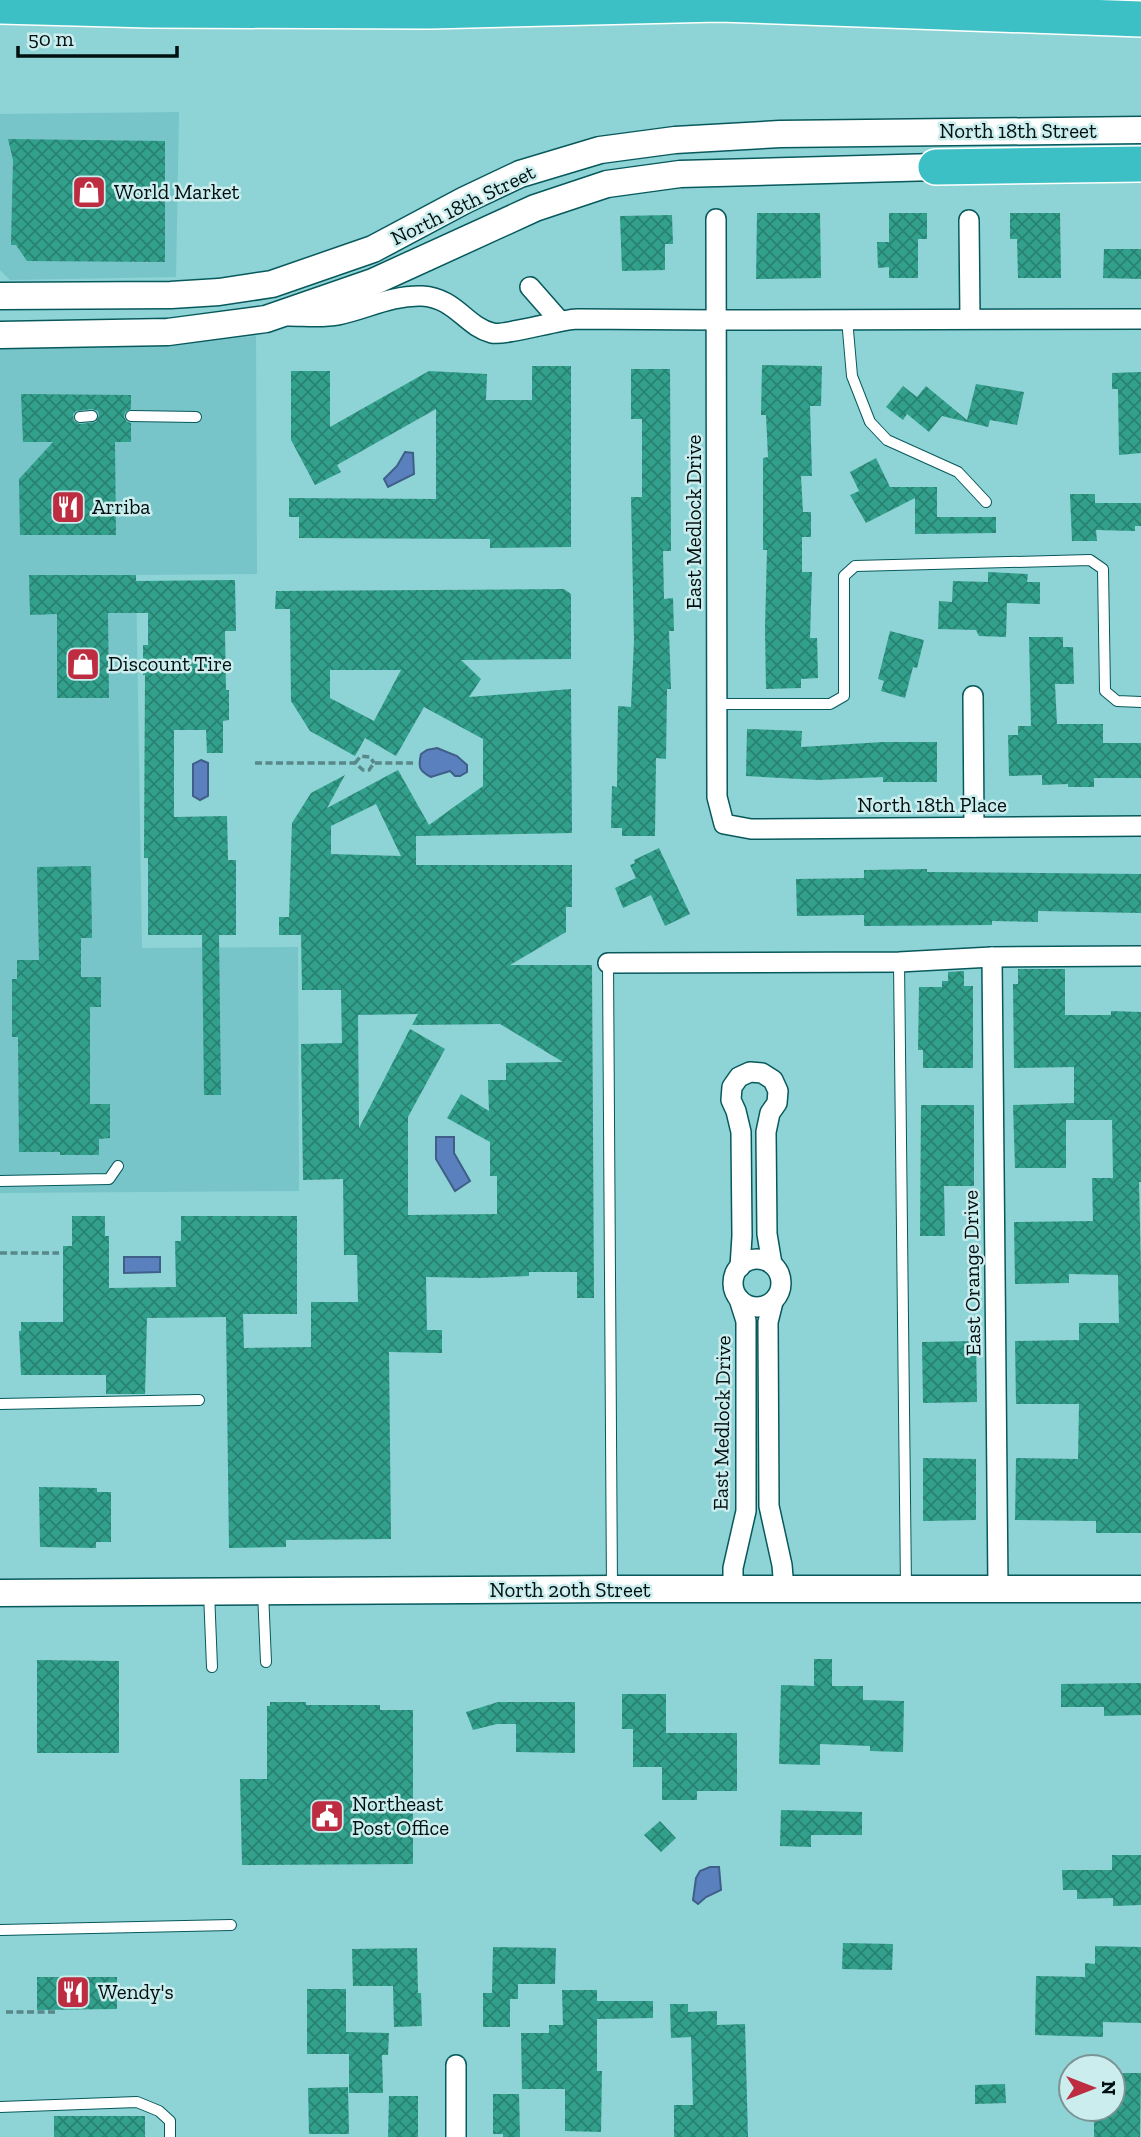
<svg xmlns="http://www.w3.org/2000/svg" width="1141" height="2137" viewBox="0 0 1141 2137" font-family="'Zilla Slab',serif">
<style>
.built{fill:#77c5c8}
.water{fill:#5a81bd;stroke:#3f5f89;stroke-width:2}
.building{fill:url(#building-cross-hatch);fill-rule:evenodd}
.lines{fill:none;stroke-linecap:round;stroke-linejoin:round}
.lane-casing{stroke:#07595c;stroke-width:12}
.street-casing{stroke:#07595c;stroke-width:22}
.secondary-casing{stroke:#07595c;stroke-width:29}
.highway-casing{stroke:#fff;stroke-width:38}
.path{stroke:#588889;stroke-width:3.5;stroke-dasharray:7 3.5;stroke-linecap:butt}
.lane{stroke:#fff;stroke-width:10}
.street{stroke:#fff;stroke-width:19}
.secondary{stroke:#fff;stroke-width:26}
.highway{stroke:#3dc0c5;stroke-width:35}
.labels{text-anchor:middle;stroke-width:5;stroke-linejoin:round;paint-order:stroke}
.street-label{font-size:21px;fill:#000f10;stroke:#cbedee}
.poi-label{font-size:21px;fill:#000f10;stroke:#cbedee;text-anchor:start}
</style>
<defs>
<pattern id="building-cross-hatch" width="8" height="8" patternUnits="userSpaceOnUse" patternTransform="scale(1.75)"><rect width="8" height="8" fill="#32a08c"/><path d="M0 0l8 8M0 8l8-8" fill="none" stroke="#288171"/></pattern>
</defs>
<rect width="100%" height="100%" fill="#8ed3d5"/>
<g class="built">
<path d="M179,112L176,277L10,280L0,270V114Z"/>
<path d="M256,336L257,574L136,575L142,948L298,947L299,1191L0,1193V349L7,346L176,344Z"/>
</g>
<g class="water">
<path d="M405,452L413,453L414,474L388,487L384,479L397,466Z"/>
<path d="M437,748L457,756L467,765V772L460,776H455L450,771L431,777C419,771 418,767 421,754L427,750Z"/>
<path d="M201,760L208,763V796L200,800L193,796V764Z"/>
<path d="M436,1137H454V1153L470,1181L455,1191L436,1159Z"/>
<path d="M124,1257H160V1272L124,1273Z"/>
<path d="M710,1867H719L721,1890L706,1897L698,1904L693,1900L696,1878L700,1871Z"/>
</g>
<g class="building">
<path d="M8,139L165,141V262L27,261L16,245H11L13,160Z"/>
<path d="M757,213H820L821,278L756,279Z"/>
<path d="M889,213H927V239H918V278H889V267L878,268L877,242H889Z"/>
<path d="M1010,213H1060L1061,278H1018L1017,239H1010Z"/>
<path d="M672,215L673,244H665V270L622,271L620,216Z"/>
<path d="M1104,249H1141V279L1103,278Z"/>
<path d="M762,365L822,366L821,406H810L812,476H801L803,512H811V537H802V572H812L810,638H817L818,678L801,679V688L766,689L765,628L767,550H763V458L768,457L766,415H761Z"/>
<path d="M532,366H571V547L490,548V539L299,538V517H289V498L436,499V409L337,465L341,472L315,485L291,440V371H330V427L429,371L487,374L486,400H532Z"/>
<path d="M631,369H670L671,551H663L664,599L673,598L674,631H669L671,689H667L666,759L656,758L655,836H622V828H611L612,786L617,787L618,706L631,707L634,641L631,497H642V419H631Z"/>
<path d="M1141,372V453L1119,455L1118,389H1112V373Z"/>
<path d="M976,384L1024,392L1017,425L990,420L988,427L942,416L929,432L907,414L903,420L886,407L903,386L917,397L926,386L967,420Z"/>
<path d="M21,394L131,395V409L125,412L124,417L127,422L131,423V442H115L116,535H20L19,479L53,442H23ZM92,409L98,411L99,415L96,422L80,424L74,421L73,414L76,411Z"/>
<path d="M876,458L890,487H937V517H996V533L915,534V498L866,523L850,495L859,491L850,472Z"/>
<path d="M1070,494H1095V503H1141V526H1135V531L1096,530L1097,541H1072Z"/>
<path d="M988,572L1028,574L1027,582H1040V604L1007,603L1006,637L979,636L976,630L938,629L939,601L952,602L953,581L988,582Z"/>
<path d="M29,575H136V581L235,580L236,631H225L226,690H229V720L223,721V753H207L206,730H174V817L227,816L228,860H236V935H219L221,1095H204L202,935H148V858H144L145,675H143V645H148V613H108L109,698H57V614L30,615Z"/>
<path d="M564,589L571,594V659L461,660L481,679L469,697L571,689L572,833L416,836V865H572V907H566V932L510,965H592L594,1298H577V1272H529V1276L480,1278L426,1277L427,1330H442V1353L389,1352L391,1539L286,1540V1547L229,1548L226,1317L147,1318L145,1394H106V1375H21L19,1331H21V1322H63V1246H72V1216H105V1236H109V1288L176,1287L175,1241H181V1216H297V1314H243L244,1348L311,1347V1302H358L357,1255H344L343,1179L303,1180L301,1044L342,1043L341,990H302L301,935H279V917H289L292,823L311,793L345,775L327,808L398,770L429,825L483,786V739L424,707L396,756L365,738L355,756L310,731L291,701L290,609H275L276,591ZM330,670H401L374,721L330,698ZM376,804L401,856L331,854V826ZM418,1014L412,1025L500,1024L563,1062L506,1063V1080H488L489,1111L461,1094L447,1118L490,1142V1176H497V1214L408,1215V1117L445,1049L410,1029L359,1128L358,1015Z"/>
<path d="M890,631L924,640L917,668L913,667L905,698L881,691L884,681L878,679Z"/>
<path d="M1029,637H1063V647H1073L1074,684H1055L1057,724H1103V743H1141V778H1094V787H1068V784L1042,785V775L1009,776L1008,735H1018V726H1031Z"/>
<path d="M747,729L802,731L801,747L883,742H937V782H883V777L819,780L746,776Z"/>
<path d="M659,848L690,914L665,926L651,895L623,908L615,888L636,878L630,865L635,863L634,860Z"/>
<path d="M91,866L92,938H81V977H101V1007H90V1104H110V1138L99,1139V1155H60V1152H19L18,1037H12V979H17V960H39L37,867Z"/>
<path d="M927,869V872L1141,874V913L1038,911V922L992,921V925L864,926V915L797,916L796,879L864,878V870Z"/>
<path d="M1018,969H1065V1015H1111V1011L1141,1012V1182H1139L1141,1271V1533H1096V1521L1015,1520L1016,1458L1078,1459L1079,1404H1016L1015,1341L1079,1340V1323H1119L1118,1275L1069,1274V1283L1015,1284L1014,1222L1093,1221L1092,1178H1113L1112,1120H1066V1168H1015L1013,1105L1074,1103V1067L1014,1068L1013,984H1018Z"/>
<path d="M964,971V986H973V1068H923V1050H918L919,987H942V981H948V972Z"/>
<path d="M921,1105H974V1186H944L945,1236H920Z"/>
<path d="M976,1341L977,1402L923,1403L922,1342Z"/>
<path d="M923,1458L976,1459V1520L923,1521Z"/>
<path d="M39,1487L97,1488V1492H111V1542H96V1548L40,1547Z"/>
<path d="M814,1659H832V1686H863V1700L904,1701L903,1752L870,1751V1746L820,1744V1765L779,1764L781,1685L814,1686Z"/>
<path d="M37,1660L119,1661V1753H37Z"/>
<path d="M1141,1683V1715L1104,1716V1707H1061V1684Z"/>
<path d="M622,1694H666V1733H737V1791H697V1800H662V1767H633V1729H622Z"/>
<path d="M270,1702H306V1705H380V1710H413V1864L242,1865L240,1779H267V1706H270Z"/>
<path d="M498,1702H575V1753L516,1752V1724H497L473,1730L466,1712Z"/>
<path d="M781,1810L862,1812V1835H811V1847L780,1846Z"/>
<path d="M660,1821L676,1838L661,1852L644,1835Z"/>
<path d="M1112,1855H1141V1905L1113,1906V1898L1077,1899V1890H1063L1062,1870H1112Z"/>
<path d="M843,1943L893,1944L892,1970L842,1969Z"/>
<path d="M1095,1946L1141,1947V2023L1103,2022V2037L1035,2035L1036,1976L1085,1977V1963L1095,1964Z"/>
<path d="M493,1947L556,1948L555,1984H518V1999H510V2027H483V1993H492Z"/>
<path d="M417,1948L418,1993H421L422,2026L394,2027L393,1986H353L352,1949Z"/>
<path d="M37,1977H117V2009L37,2010Z"/>
<path d="M307,1989H346V2032L389,2033L388,2055H382L383,2093H349V2054H307Z"/>
<path d="M562,1990H597V2001H653V2018L597,2019V2071H602L601,2132L565,2131V2089H522L521,2033H549V2025H563Z"/>
<path d="M670,2004H688V2012L717,2011V2025L745,2024L748,2137H674V2105H693L691,2037L671,2038Z"/>
<path d="M1113,2073H1141L1140,2137H1094V2118H1103V2109H1113Z"/>
<path d="M1005,2084L1006,2103L975,2104V2085Z"/>
<path d="M348,2087L349,2134H309L308,2088Z"/>
<path d="M493,2094H519L520,2137H503V2134H493Z"/>
<path d="M389,2096H418V2137H388Z"/>
<rect x="54" y="2116" width="91" height="21"/>
</g>
<g class="lines">
<g class="lane-casing">
<g id="lane">
<path d="M847,319L852,376L870,422L887,440L958,472L986,502"/>
<path d="M131,416L196,417"/>
<path d="M80,417L92,416"/>
<path d="M717,704H830L844,696V576L855,566L1090,560L1103,569L1105,691L1117,701L1141,702"/>
<path d="M899,962L906,1588"/>
<path d="M608,963L612,1589"/>
<path d="M0,1181L109,1179L118,1166"/>
<path d="M0,1404L199,1400"/>
<path d="M209,1592L212,1667"/>
<path d="M263,1592L266,1662"/>
<path d="M0,1930L231,1925"/>
<path d="M0,2107L137,2102L159,2111L170,2121V2137"/>
</g>
</g>
<g class="street-casing">
<g id="street">
<path d="M716,219L717,797L724,824L751,829L1141,826"/>
<path d="M969,220L970,318"/>
<path d="M530,287L559,320"/>
<path d="M289,316C305,316 323,318 338,315C366,309 392,295 422,296C456,298 465,326 492,333C504,336 558,320 577,319L716,320L1141,319"/>
<path d="M973,696L974,827"/>
<path d="M992,957L998,1588"/>
<path d="M608,963L899,962L992,957L1141,956"/>
<circle cx="757" cy="1283" r="24"/>
<path d="M740,1267L742,1236L741,1132L736,1111L731,1100L732,1087L739,1077L750,1072L762,1073L773,1080L778,1091L777,1103L770,1113L766,1132L767,1234L772,1264"/>
<path d="M773,1302L768,1322L769,1506L782,1565L784,1589"/>
<path d="M733,1589V1568L746,1511V1321L739,1299"/>
<path d="M456,2065V2137"/>
</g>
</g>
<g class="secondary-casing">
<g id="secondary">
<path d="M0,296L171,295L219,292L272,284L373,249L465,200L520,174L600,150L675,140L780,134L1141,130"/>
<path d="M0,335L168,332L266,319L373,282L535,208L607,184L680,174L936,167L953,163"/>
<path d="M0,1593L612,1589H1141"/>
</g>
</g>
<g class="highway-casing">
<g id="highway">
<path d="M0,6L150,10L430,11L719,4L1141,19"/>
<path d="M936,167L1141,164"/>
</g>
</g>
<g class="path">
<path d="M255,763H355L363,770H369L374,763H413"/>
<path d="M355,763L361,756L370,757L374,763"/>
<path d="M0,1253H59"/>
<path d="M6,2012H56"/>
</g>
<use href="#lane" class="lane"/>
<use href="#street" class="street"/>
<use href="#secondary" class="secondary"/>
<use href="#highway" class="highway"/>
</g>
<defs>
<g id="shop-square" transform="scale(1.75)"><rect x="-9" y="-9" width="18" height="18" rx="4" fill="#bd2c41" stroke="#cbedee"/><path d="M-5-2.5h2.3a2.7 3.5 0 0 1 5.4 0H5L5.5 6h-11ZM-1.5-2.5h3a1.5 2.3 0 0 0-3 0Z" fill="#fff"/></g>
<g id="restaurant-square" transform="scale(1.75)"><rect x="-9" y="-9" width="18" height="18" rx="4" fill="#bd2c41" stroke="#cbedee"/><path d="M-5-6h1v4h1v-4h1v4h1v-4h1v5L-1.5 .5V6h-2V.5L-5-1ZM5-6V6H3V1.5H1.5Q1.5-4 5-6Z" fill="#fff"/></g>
<g id="civic-square" transform="scale(1.75)"><rect x="-9" y="-9" width="18" height="18" rx="4" fill="#bd2c41" stroke="#cbedee"/><path d="M-.6-6.5H3V-4.5H.6V-3L4-1V1h2V6H-6V1h2V-1L-.6-3ZM-1.2 2.5V6h2.4V2.5Z" fill="#fff"/></g>
</defs>
<g fill-rule="evenodd">
<use href="#shop-square" x="89" y="192"/>
<use href="#restaurant-square" x="68" y="507"/>
<use href="#shop-square" x="83" y="664"/>
<use href="#civic-square" x="327" y="1816"/>
<use href="#restaurant-square" x="73" y="1992"/>
</g>
<g class="labels">
<g class="street-label">
<text x="1018" y="138">North 18th Street</text>
<text transform="translate(463 205) rotate(-26)" y="7">North 18th Street</text>
<text transform="translate(694 522) rotate(-90)" y="7">East Medlock Drive</text>
<text x="932" y="812">North 18th Place</text>
<text transform="translate(972 1273) rotate(-91)" y="7">East Orange Drive</text>
<text transform="translate(722 1423) rotate(-89)" y="7">East Medlock Drive</text>
<text x="570" y="1597">North 20th Street</text>
</g>
<g class="poi-label">
<text x="114" y="199">World Market</text>
<text x="92" y="514">Arriba</text>
<text x="108" y="671">Discount Tire</text>
<text x="352" y="1811">Northeast<tspan x="352" dy="24">Post Office</tspan></text>
<text x="98" y="1999">Wendy's</text>
</g>
</g>
<g transform="translate(1092 2088) rotate(90)"><circle r="33" fill="#cbedee" stroke="#7a9495" stroke-width="2"/>
<path d="M0-5L12 26L0 18L-12 26Z" fill="#bd2c41"/>
<text y="-10" font-size="19" font-weight="bold" text-anchor="middle" fill="#000f10">N</text>
</g>
<path d="M18 46v10h159v-10" fill="none" stroke="#000f10" stroke-width="3.5"/>
<text x="28" y="46" font-size="21" fill="#000f10" stroke="#cbedee" stroke-width="5" paint-order="stroke">50 m</text>
</svg>
